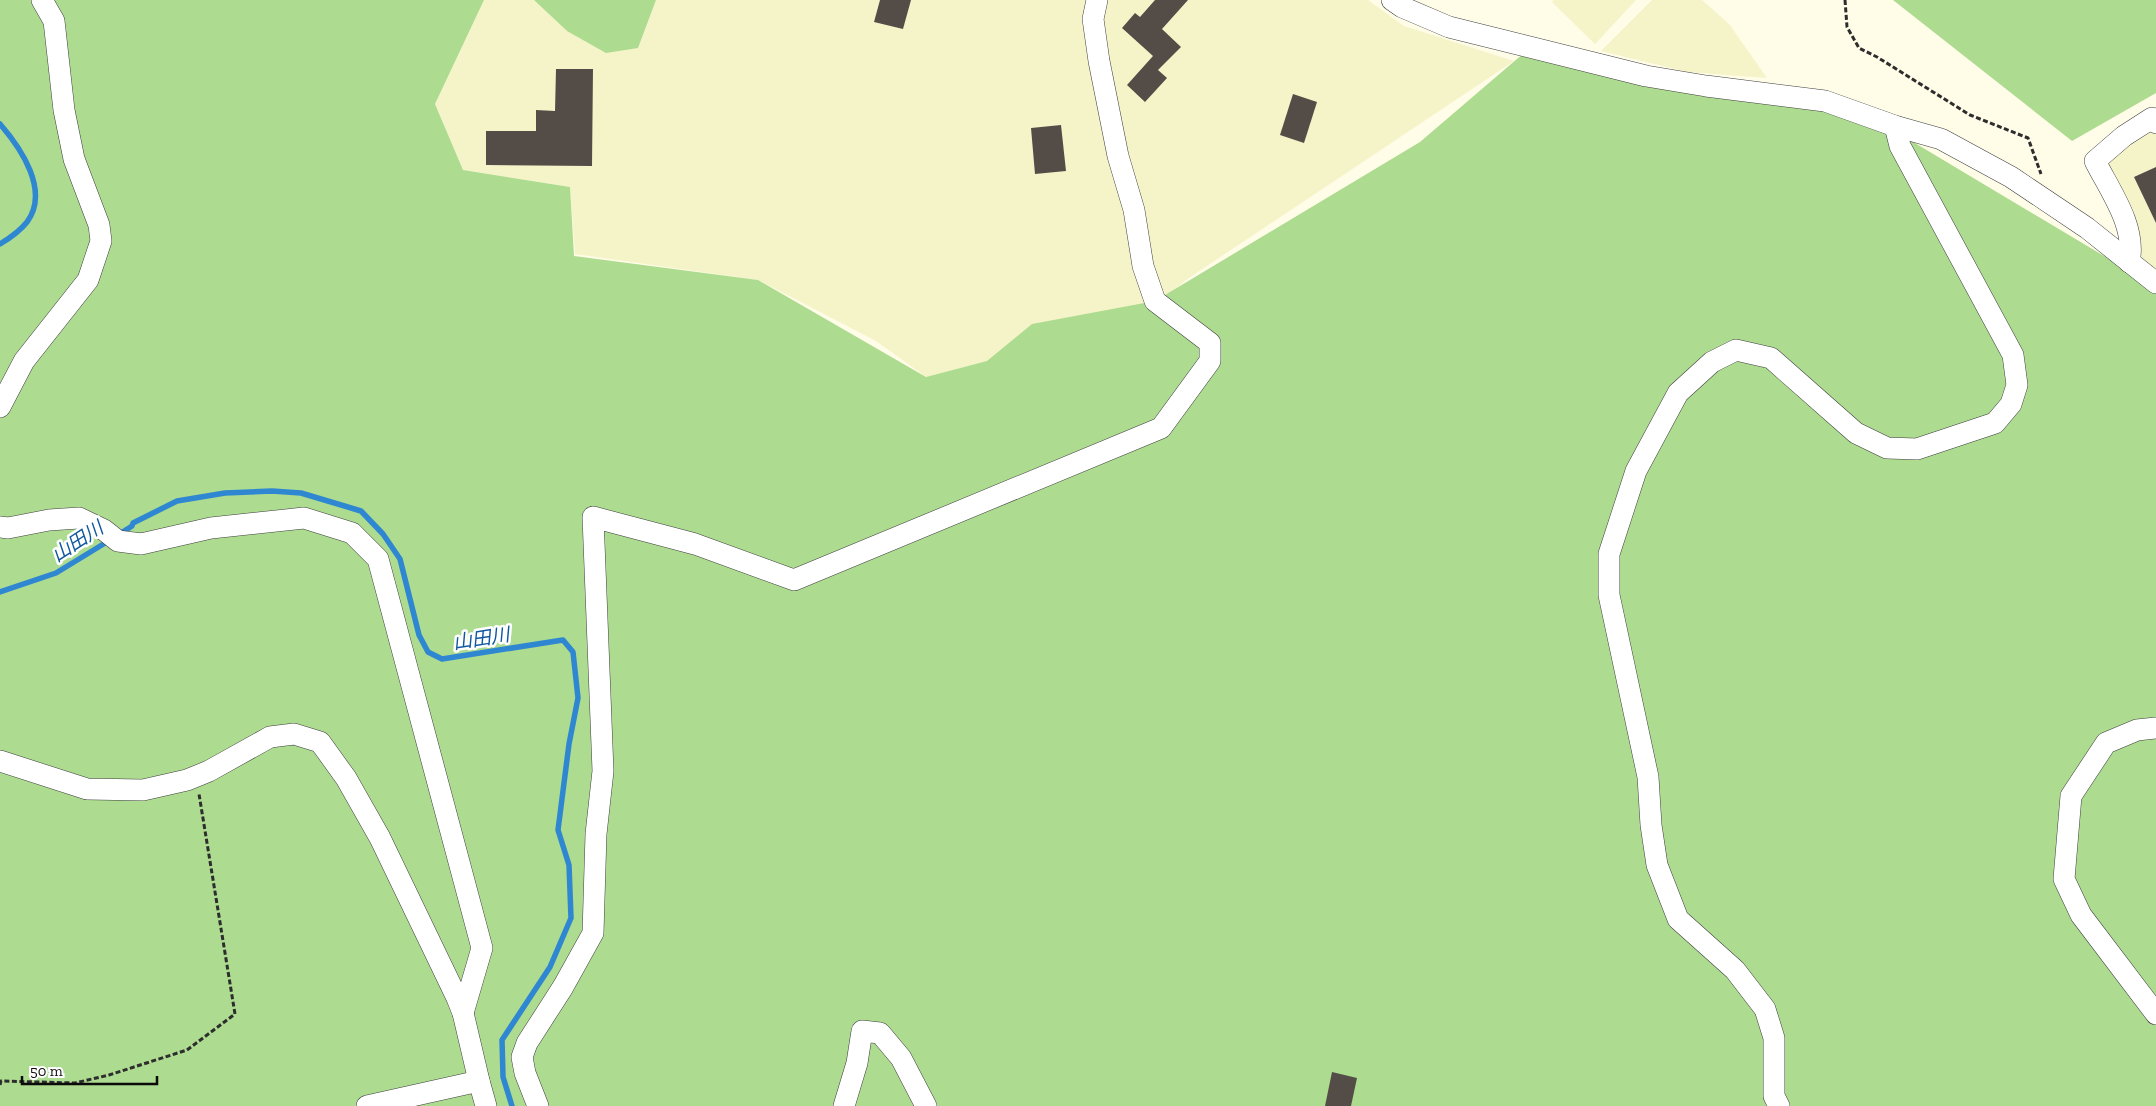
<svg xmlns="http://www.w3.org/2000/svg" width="2156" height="1106" viewBox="0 0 2156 1106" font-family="'Zilla Slab','Noto Sans JP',serif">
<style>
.farmland{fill:#f5f4c8}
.forest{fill:#addb90}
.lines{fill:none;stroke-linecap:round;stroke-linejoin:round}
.stream{stroke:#2f87d2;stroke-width:5.5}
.building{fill:#544d47}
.minor-casing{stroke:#3e3e3e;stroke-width:22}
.path{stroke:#2d2d2d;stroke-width:3;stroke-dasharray:5 2.5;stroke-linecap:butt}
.minor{stroke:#fff;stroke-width:21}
.labels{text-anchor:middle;stroke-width:5;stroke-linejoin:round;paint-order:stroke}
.water-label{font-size:19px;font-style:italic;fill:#1058a0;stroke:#fff}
</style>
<rect width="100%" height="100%" fill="#fffce8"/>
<g class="farmland">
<path d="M484,0H534L567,31L638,48L656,0H1368L1404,26L1514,61L1186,280L1149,311L992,360L926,377L876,341L758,280L575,254L570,187L463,170L435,104Z"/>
<path d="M1554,0H1636L1595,44L1552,2Z"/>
<path d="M1652,0H1702L1729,24L1767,78L1687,72L1601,51Z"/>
<path d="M2156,110V278L2129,262L2095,161Z"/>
</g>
<g class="forest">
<path d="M0,0H484L435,104L463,170L570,187L574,256L758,280L926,377L987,361L1032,324L1155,301L1420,142L1531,47L1873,118L2156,287V1106H0Z"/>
<path d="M534,0H656L638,48L606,53L567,31Z"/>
<path d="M1893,0H2156V93L2072,141Z"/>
</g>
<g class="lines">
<g class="stream">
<path d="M0,124C21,148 50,191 27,222C20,231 10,238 0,244"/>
<path d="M118,535L132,526L133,523L177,501L225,493L272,491L301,493L361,511L383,534L400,559L419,635L428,652L442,659L563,640L573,652L578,698L569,744L558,830L569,865L571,918L550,967L502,1040L503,1077L512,1106"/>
<path d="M0,592L56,573L110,540"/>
</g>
</g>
<g class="building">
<path d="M880,0H911L903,29L874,22Z"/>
<path d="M1155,0H1188L1162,29L1181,47L1158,70L1167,78L1145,102L1127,85L1153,56L1122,28L1135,13L1140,17Z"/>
<path d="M556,69H593L592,166L486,165V131H536V110L555,111Z"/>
<path d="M1293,94L1317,102L1304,143L1280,135Z"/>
<path d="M1061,125L1066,171L1035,174L1031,128Z"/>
<path d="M2156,167V223L2134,177Z"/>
<path d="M1332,1072L1357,1078L1351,1106H1325Z"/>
</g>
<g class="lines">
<g class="minor-casing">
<g id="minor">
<path d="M1392,0L1402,7L1449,27L1646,76L1706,86L1825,101L1895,126L1941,139L2011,177L2087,228L2156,283"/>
<path d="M2129,262C2137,227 2110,191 2095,161L2124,136L2152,118L2156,123"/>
<path d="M0,407L24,361L88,280L101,241L99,225L74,159L64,110L54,21L42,0"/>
<path d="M0,527L8,528L49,520L79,518L104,530L118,541L141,544L211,528L304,518L352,533L378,559L482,948L463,1013"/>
<path d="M2156,728L2137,730L2106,743L2071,796L2064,879L2081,915L2156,1014"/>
<path d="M0,761L87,789L143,790L187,780L209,771L270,737L294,734L320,742L346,778L380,838L457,998L463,1013L479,1081"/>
<path d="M367,1106L479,1081L486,1106"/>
<path d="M538,1106L525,1073L522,1057L527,1043L563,987L593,933L596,834L603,771L593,517L695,544L794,580L1161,428L1210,361V343L1155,301L1143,266L1134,210L1118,156L1099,61L1093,19L1097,0"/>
<path d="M844,1106L857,1063L862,1031L880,1033L901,1058L926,1106"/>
<path d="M1779,1106L1774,1096V1038L1765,1009L1735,970L1678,919L1657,865L1651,825L1648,777L1609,595V554L1636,471L1678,393L1712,362L1736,350L1771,358L1856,433L1887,448L1917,449L1995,423L2011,404L2017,385L2013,355L1900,146L1895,126"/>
</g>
</g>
<g class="path">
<path d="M1845,0L1847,27L1859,48L1877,57L1970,115L2028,138L2041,174"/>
<path d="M0,1085L1,1081L75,1083L109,1075L187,1050L235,1014L199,794"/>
</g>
<use href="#minor" class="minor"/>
</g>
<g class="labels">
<g class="water-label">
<text transform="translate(77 541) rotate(-33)" y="7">山田川</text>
<text transform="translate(481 638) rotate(-9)" y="7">山田川</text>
</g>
</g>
<path d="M22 1076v8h135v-8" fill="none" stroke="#0b0b0b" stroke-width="2.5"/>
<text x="30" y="1076" font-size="15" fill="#0b0b0b" stroke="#ffffff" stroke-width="4" paint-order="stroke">50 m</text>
</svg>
